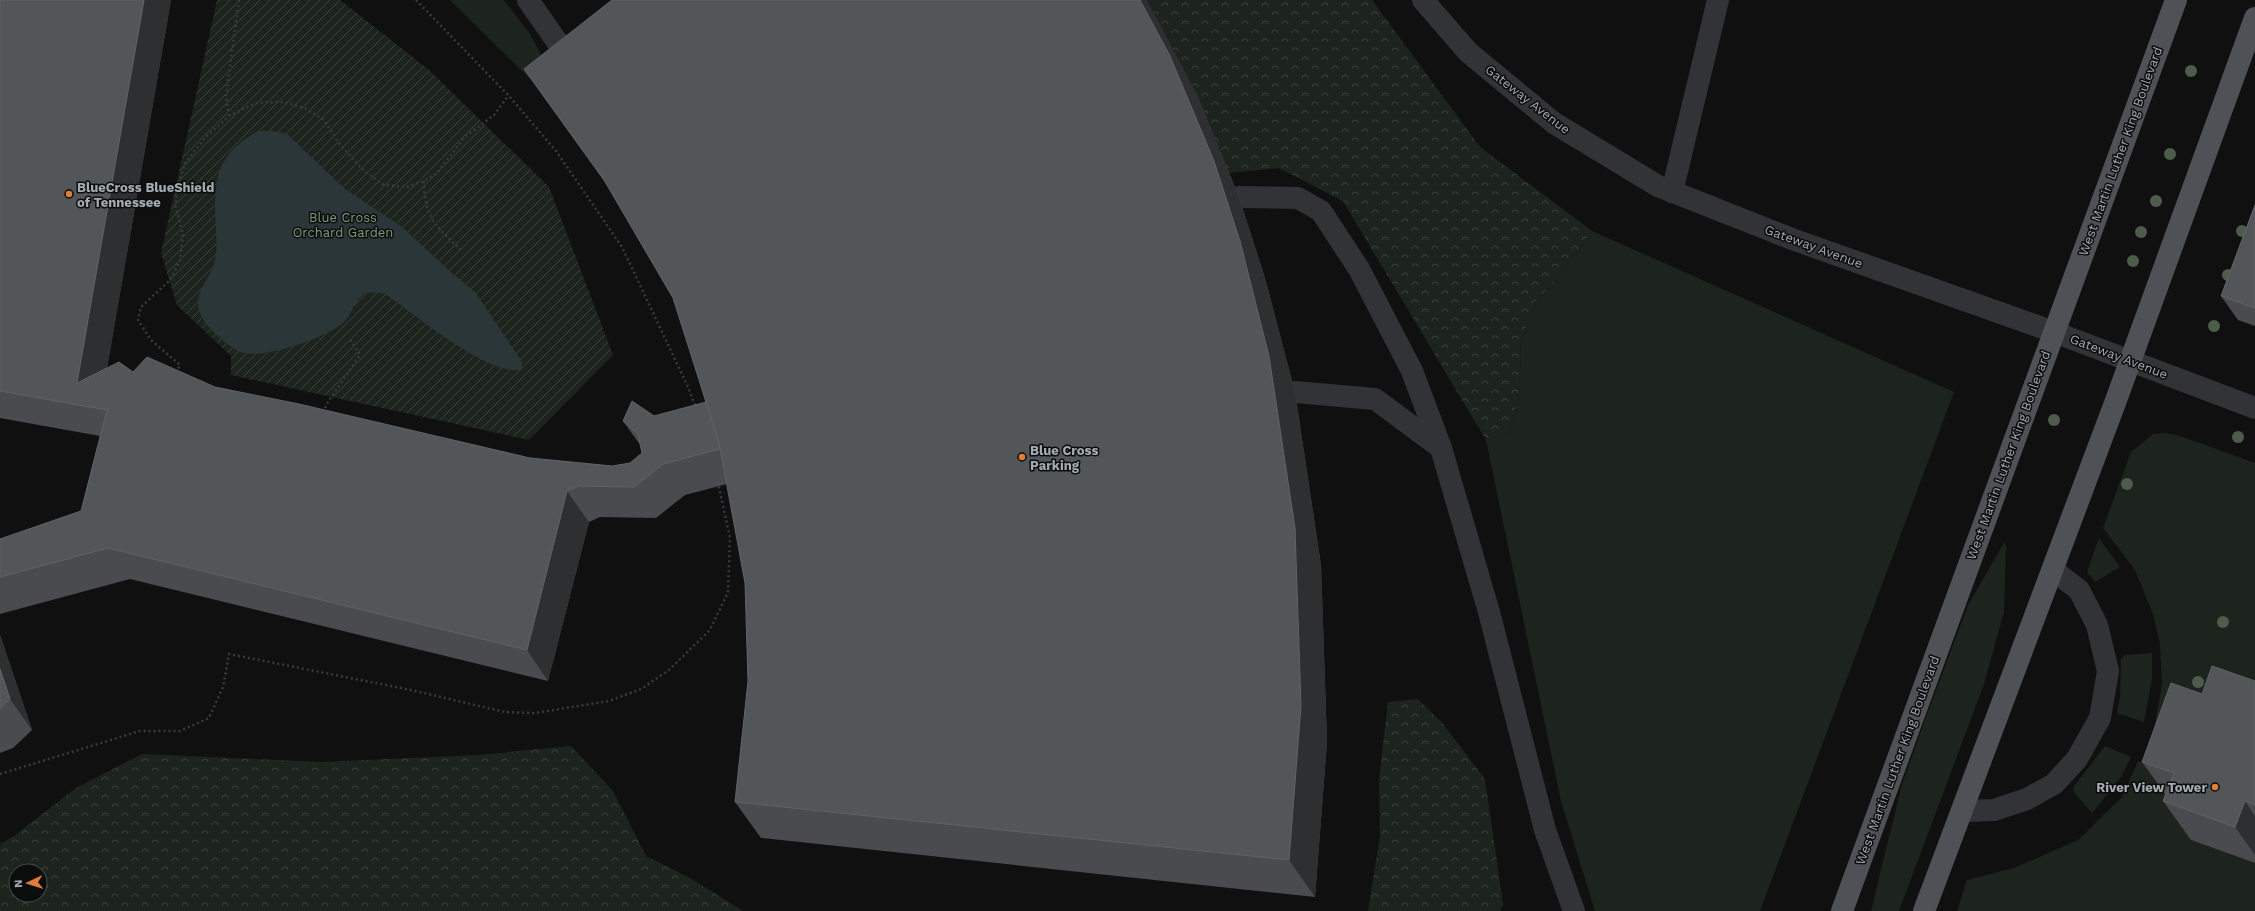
<svg xmlns="http://www.w3.org/2000/svg" width="2255" height="911" viewBox="0 0 2255 911" font-family="'Work Sans',sans-serif">
<style>
.grass{fill:#1d241d}
.forest{fill:url(#forest-crowns);fill-rule:evenodd}
.garden{fill:url(#garden-furrows)}
.water{fill:#2b3639}
.lines{fill:none;stroke-linecap:round;stroke-linejoin:round}
.path{stroke:#383b3d;stroke-width:2.5;stroke-dasharray:2 3;stroke-linecap:butt}
.minor{stroke:#323336;stroke-width:22}
.major{stroke:#4e5155;stroke-width:22}
.tree{fill:#4e5c4b}
.wall{fill:#494b4e}
.shaded-wall{fill:#2e2f31}
.building{fill:#525659;stroke:#5f6367}
.poi-dot{fill:#e17d38;stroke:#0b0c0c;stroke-width:1.5}
.labels{text-anchor:middle;stroke-width:3;stroke-linejoin:round;paint-order:stroke}
.street-label{font-size:13px;fill:#a3abb1;stroke:#0b0c0c}
.poi-label{font-size:13px;font-weight:bold;fill:#a3abb1;stroke:#0b0c0c;text-anchor:start}
.park-label{font-size:13px;fill:#819b7b;stroke:#0b0c0c}
</style>
<defs>
<pattern id="forest-crowns" width="20" height="18" patternUnits="userSpaceOnUse"><rect width="20" height="18" fill="#1d241d"/><path d="M2 6a3 3 0 1 1 6 0M12 15a3 3 0 1 1 6 0" fill="none" stroke="#3b413b"/></pattern>
<pattern id="garden-furrows" width="10" height="10" patternUnits="userSpaceOnUse"><rect width="10" height="10" fill="#1d241d"/><path d="M-1 1l2-2M0 10L10 0M9 11l2-2" fill="none" stroke="#3b413b"/></pattern>
</defs>
<rect width="100%" height="100%" fill="#101011"/>
<g class="grass">
<path d="M450,0H504L530,34L553,77L534,83Z"/>
<path d="M1592,231L1954,392L1760,911H1595L1561,801L1486,440L1510,432L1519,393L1521,343L1535,302L1561,275Z"/>
<path d="M2164,433L2177,435L2255,463V711L2193,739L2155,724L2162,684L2160,644L2153,614L2135,570L2103,528L2131,452L2153,434Z"/>
<path d="M2099,538L2120,567L2095,582L2087,572Z"/>
<path d="M2004,543L2006,545L2004,612L1984,684L1899,911H1871L1902,784L1928,712L1968,605Z"/>
<path d="M2152,653V679L2144,722L2117,713L2120,697L2121,659L2125,655Z"/>
<path d="M2105,746L2131,757L2121,777L2092,813L2073,791L2074,786Z"/>
<path d="M2138,761L2180,773L2191,840L2255,863V911H1957L1967,880L2014,868L2078,840L2122,797Z"/>
</g>
<g class="forest">
<path d="M1147,0H1372L1480,147L1592,231L1561,275L1535,302L1521,343L1519,393L1510,432L1486,440L1343,201L1279,168L1229,173L1196,92Z"/>
<path d="M1418,699L1443,724L1485,779L1503,904L1500,911H1368L1380,836L1379,779L1388,702Z"/>
<path d="M571,746L613,791L646,856L690,878L743,911H0V844L14,836L76,788L142,754L322,762L478,755ZM16,871H40V895H16Z"/>
</g>
<path class="garden" d="M217,0H340L429,70L549,187L613,355L529,440L231,375V356L177,305L161,253Z"/>
<path class="water" d="M258,131H272L287,134L344,188L402,227L453,274L475,292L522,362V370C487,376 415,314 385,294C380,293 373,291 367,293C356,296 352,315 343,323C327,338 265,358 244,353C235,351 226,343 219,337C209,328 197,315 198,301C199,289 210,276 214,265C219,247 215,228 215,210C215,170 222,152 258,131Z"/>
<g class="lines">
<g class="path">
<path d="M416,0L509,96L556,151L622,247L688,387L696,408"/>
<path d="M229,116L226,96L239,0"/>
<path d="M424,181C424,218 436,226 461,250"/>
<path d="M176,373L180,365L151,340L138,320L141,307L170,280L180,261L183,234L176,207L177,186L186,162L205,138L229,116L256,103L283,102L305,108L324,120L338,142L362,169L384,185L407,187L424,181L437,173L465,137L494,115L508,96"/>
<path d="M324,413L326,405L360,355L349,338"/>
<path d="M0,774L140,731H180L209,718L223,687L229,654L411,690L505,712L535,713L609,701L641,689L669,670L710,630L728,592L730,538L718,483"/>
</g>
<g class="minor">
<path d="M528,0L574,66"/>
<path d="M1423,0L1468,52L1554,123L1658,186L1792,239L2054,332L2255,408"/>
<path d="M1672,192L1718,0"/>
<path d="M1239,197L1298,198L1321,211L1359,269L1412,371L1441,448L1489,612L1545,830L1574,911"/>
<path d="M1295,392L1375,399L1441,448"/>
<path d="M1963,811L1994,810L2027,799L2054,784L2077,759L2100,718L2108,671L2097,625L2079,590L2053,570"/>
</g>
<g class="major">
<path d="M1842,911L2176,0"/>
<path d="M1924,911L2115,403L2255,18"/>
</g>
</g>
<g class="tree">
<circle cx="2191" cy="71" r="6"/>
<circle cx="2170" cy="154" r="6"/>
<circle cx="2156" cy="201" r="6"/>
<circle cx="2242" cy="231" r="6"/>
<circle cx="2141" cy="232" r="6"/>
<circle cx="2133" cy="261" r="6"/>
<circle cx="2228" cy="275" r="6"/>
<circle cx="2214" cy="326" r="6"/>
<circle cx="2054" cy="420" r="6"/>
<circle cx="2238" cy="437" r="6"/>
<circle cx="2127" cy="484" r="6"/>
<circle cx="2223" cy="622" r="6"/>
<circle cx="2198" cy="682" r="6"/>
</g>
<g class="wall">
<path d="M0,0H171L107,368L133,372L215,387L530,458L612,466L630,463L642,453L641,446L623,421L654,416L706,402L673,298L607,185L524,69L1196,92L1239,197L1265,278L1295,392L1321,565L1327,742L1315,897L761,838L735,802L748,681L745,583L727,484L685,495L656,518L600,517L589,522L548,681L130,579L0,614V539L81,511L100,436L0,418Z"/>
<path d="M2255,205V326L2238,320L2221,296Z"/>
<path d="M0,635L32,730L13,748L0,753Z"/>
<path d="M2255,681V863L2191,840L2163,801L2166,795L2142,762L2202,694Z"/>
</g>
<g class="shaded-wall">
<path d="M144,0H171L100,409L77,383Z"/>
<path d="M1140,0H1147L1196,92L1239,197L1265,278L1295,392L1321,565L1327,742L1315,897L1289,860Z"/>
<path d="M567,491L589,522L548,681L527,650Z"/>
<path d="M0,635L32,730L10,699L0,669Z"/>
<path d="M2245,801L2255,816V855L2235,827Z"/>
</g>
<g class="building">
<path d="M0,0H144L77,383L119,362L133,372L147,357L215,387L299,404L530,458L612,466L630,463L642,453L638,434L623,421L632,401L654,416L706,402L719,443L720,449L663,464L634,487L579,486L567,491L527,650L108,548L0,577V539L81,511L107,410L0,391Z"/>
<path d="M612,0H1140L1170,56L1214,161L1240,241L1269,356L1295,528L1301,706L1289,860L735,802L748,681L745,583L719,443L673,298L604,180L524,69Z"/>
<path d="M2255,205V308L2221,296Z"/>
<path d="M2212,666L2255,681V805L2245,801L2235,827L2163,801L2174,773L2142,762L2171,683L2202,694Z"/>
<path d="M0,669L10,699L0,708Z"/>
</g>
<g class="poi-dot">
<circle cx="69" cy="194" r="4"/>
<circle cx="1022" cy="457" r="4"/>
<circle cx="2215" cy="787" r="4"/>
</g>
<g class="labels">
<g class="street-label">
<text transform="translate(1528 99) rotate(38)" y="5">Gateway Avenue</text>
<text transform="translate(2120 151) rotate(-70)" y="5">West Martin Luther King Boulevard</text>
<text transform="translate(1814 246) rotate(20)" y="5">Gateway Avenue</text>
<text transform="translate(2119 356) rotate(21)" y="5">Gateway Avenue</text>
<text transform="translate(2008 455) rotate(-70)" y="5">West Martin Luther King Boulevard</text>
<text transform="translate(1897 760) rotate(-70)" y="5">West Martin Luther King Boulevard</text>
</g>
<g class="poi-label">
<text x="77" y="192">BlueCross BlueShield<tspan x="77" dy="15">of Tennessee</tspan></text>
<text x="1030" y="455">Blue Cross<tspan x="1030" dy="15">Parking</tspan></text>
<text x="2207" y="792" text-anchor="end">River View Tower</text>
</g>
<g class="park-label">
<text x="343" y="222">Blue Cross<tspan x="343" dy="15">Orchard Garden</tspan></text>
</g>
</g>
<g transform="translate(28 883) rotate(266)"><circle r="19" fill="#0b0c0c" stroke="#484c4e"/>
<path d="M0-3L7 15L0 10L-7 15Z" fill="#e17d38"/>
<text y="-6" font-size="11" font-weight="bold" text-anchor="middle" fill="#a3abb1">N</text>
</g>
</svg>
